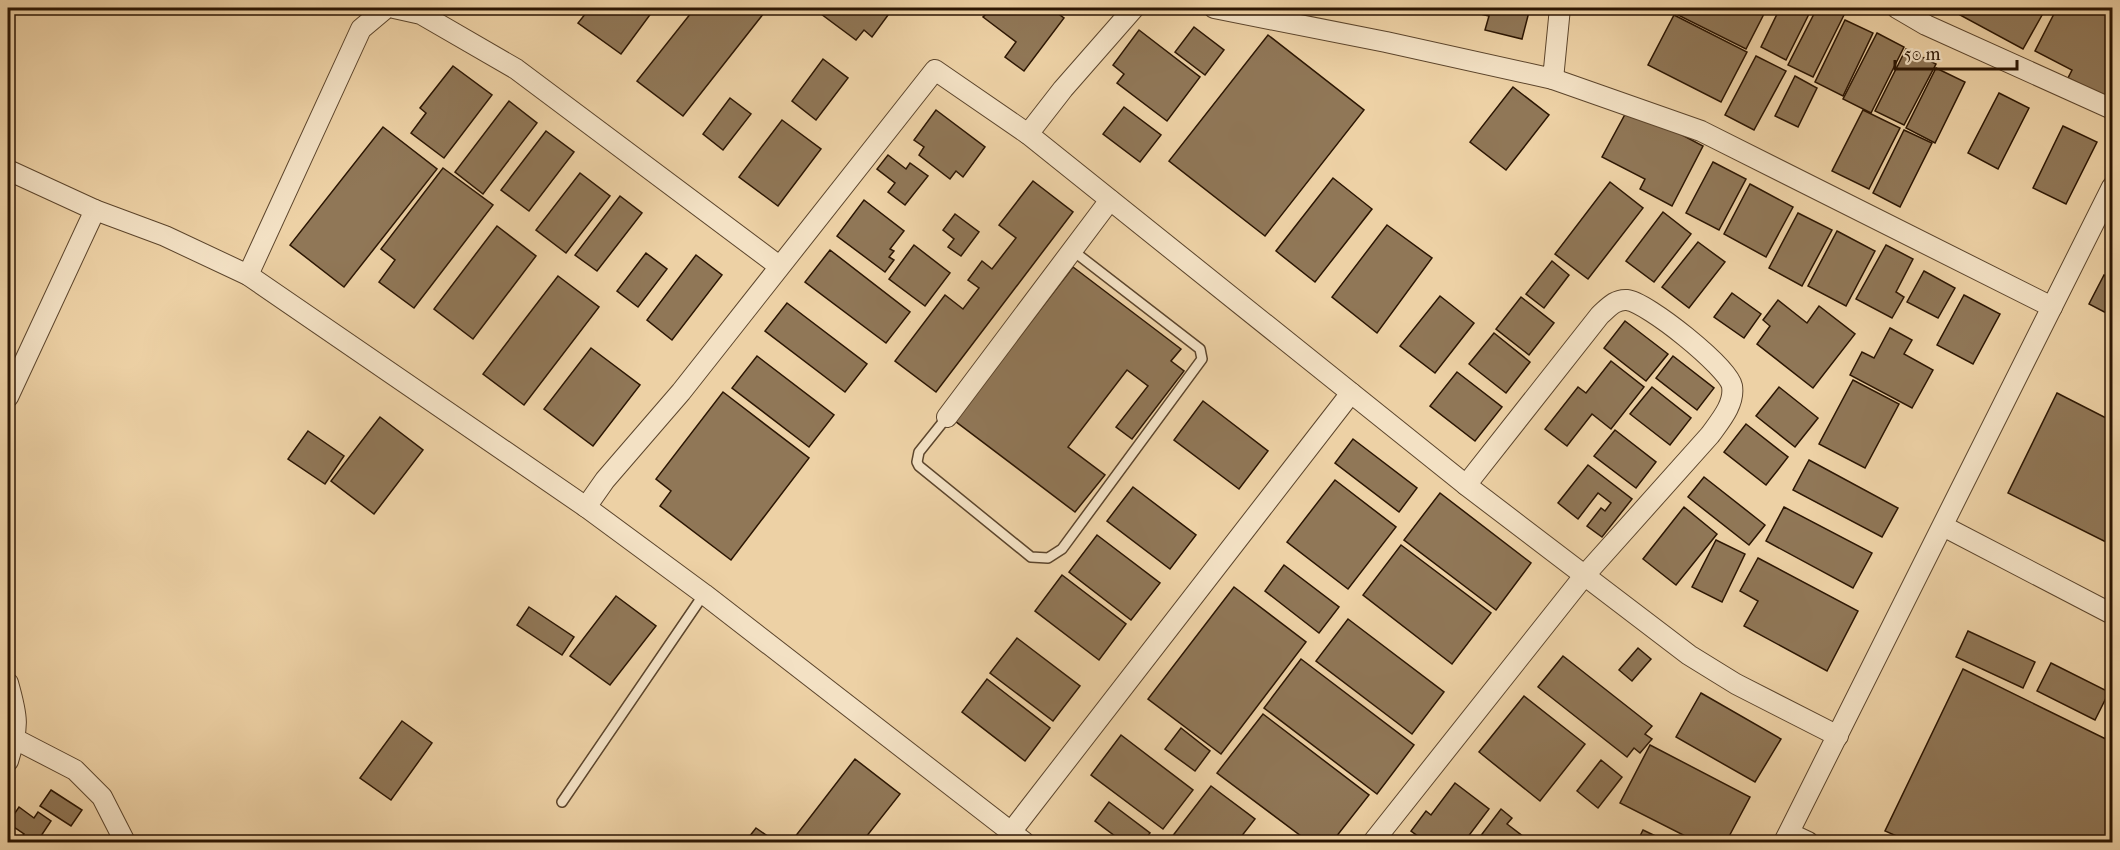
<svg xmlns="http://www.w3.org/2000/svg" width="2120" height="850" viewBox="0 0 2120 850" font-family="'IM FELL French Canon',serif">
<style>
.building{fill:#907757;stroke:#2c1603;stroke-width:1.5}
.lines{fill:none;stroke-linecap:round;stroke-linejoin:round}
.lane-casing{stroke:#5c452c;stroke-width:12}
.street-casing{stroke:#5c452c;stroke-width:22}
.lane{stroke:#f3e1c4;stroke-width:9}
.street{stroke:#f3e1c4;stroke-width:20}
</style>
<rect width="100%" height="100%" fill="#edd1a5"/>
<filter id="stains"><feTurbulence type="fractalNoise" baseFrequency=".00333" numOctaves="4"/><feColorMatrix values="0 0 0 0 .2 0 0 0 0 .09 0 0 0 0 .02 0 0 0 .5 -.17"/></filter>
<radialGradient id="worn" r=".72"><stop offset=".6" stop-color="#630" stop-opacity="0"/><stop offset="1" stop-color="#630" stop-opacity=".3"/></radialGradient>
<g class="building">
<path d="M590,8H655L621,54L578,23Z"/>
<path d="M695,8H757L764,13L683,116L637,81Z"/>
<path d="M813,8H886L891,11L872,37L864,30L856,40Z"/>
<path d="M978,8H1050L1064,18L1024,71L1005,57L1016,42L983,17L986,14Z"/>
<path d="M1477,8H1530L1522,39L1485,30L1489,16L1476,13Z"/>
<path d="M1677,8H1767L1746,49L1674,13Z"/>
<path d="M1780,8H1812L1786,60L1761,47Z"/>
<path d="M1817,8H1839L1846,11L1813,77L1788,65Z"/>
<path d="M1964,8H2046L2023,49L1960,15Z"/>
<path d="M2057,8H2112V100L2068,78L2072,70L2035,51Z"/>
<path d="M1674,15L1747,52L1721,102L1648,65Z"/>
<path d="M1845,20L1873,33L1843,96L1815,82Z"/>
<path d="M1194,27L1224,50L1205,75L1175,52Z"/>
<path d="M1139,30L1200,77L1167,121L1117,83L1124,74L1113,65Z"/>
<path d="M1877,33L1904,47L1871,113L1843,99Z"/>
<path d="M1268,35L1364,110L1265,236L1169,161Z"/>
<path d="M1906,49L1936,64L1904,125L1875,111Z"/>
<path d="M1756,56L1786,71L1754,130L1725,115Z"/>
<path d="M823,59L848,78L816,120L792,101Z"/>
<path d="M453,66L492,95L444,158L411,133L426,113L420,108Z"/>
<path d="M1936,68L1965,82L1935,143L1906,128Z"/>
<path d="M1795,76L1817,88L1798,127L1775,116Z"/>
<path d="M1513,87L1549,115L1506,170L1470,142Z"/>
<path d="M1999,93L2029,108L1998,169L1968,153Z"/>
<path d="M730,98L751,114L723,150L703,134Z"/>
<path d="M509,101L537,123L483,194L455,172Z"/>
<path d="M1124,107L1161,135L1140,162L1103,134Z"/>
<path d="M1629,107L1703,146L1672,206L1640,189L1645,179L1602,157Z"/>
<path d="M936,110L985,147L963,177L956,171L950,179L919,155L924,147L914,140Z"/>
<path d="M1863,110L1900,128L1869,189L1832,171Z"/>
<path d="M782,120L821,149L778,206L739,177Z"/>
<path d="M2063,126L2097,142L2066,204L2033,188Z"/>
<path d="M383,127L437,169L344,287L290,245Z"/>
<path d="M1904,130L1932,143L1900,207L1873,193Z"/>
<path d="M546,131L574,152L529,211L501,190Z"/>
<path d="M888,155L906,169L910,163L928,176L905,205L888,192L895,183L877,169Z"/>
<path d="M1713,162L1746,179L1719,230L1686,213Z"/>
<path d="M443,168L493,205L414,308L379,282L395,260L381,249Z"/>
<path d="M580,173L610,196L566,253L536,230Z"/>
<path d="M1333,178L1372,209L1315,282L1276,251Z"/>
<path d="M1033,181L1073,212L936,392L895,361L945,295L963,309L979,288L968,280L982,261L992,269L1016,238L999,225Z"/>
<path d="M1610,182L1643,208L1588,279L1555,254Z"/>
<path d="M1750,184L1793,207L1766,257L1724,234Z"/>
<path d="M620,196L642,213L597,271L575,255Z"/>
<path d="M864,200L904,231L890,249L894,251L889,257L894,260L885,272L837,236Z"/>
<path d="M1663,212L1691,234L1654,282L1626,261Z"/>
<path d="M1798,213L1832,230L1802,286L1769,268Z"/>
<path d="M955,214L979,232L961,256L948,247L954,239L943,230Z"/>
<path d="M1387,225L1432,258L1377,333L1332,297Z"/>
<path d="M497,226L536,256L473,339L434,309Z"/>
<path d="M1837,231L1875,251L1846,306L1808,286Z"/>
<path d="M1698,242L1725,262L1689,308L1662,287Z"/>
<path d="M914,245L950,273L925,306L889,279Z"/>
<path d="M1886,245L1913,259L1896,292L1904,297L1892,318L1856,299Z"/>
<path d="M830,250L910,312L886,343L805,282Z"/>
<path d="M646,253L667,269L638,307L617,291Z"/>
<path d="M696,255L722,275L672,340L647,320Z"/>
<path d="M1552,261L1569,275L1544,308L1526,294Z"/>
<path d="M1073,267L1181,349L1171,361L1184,371L1132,439L1116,427L1148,386L1127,370L1068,447L1105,475L1075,512L955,421Z"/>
<path d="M1924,271L1955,288L1938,318L1907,302Z"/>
<path d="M2104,275L2112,279V316L2089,304Z"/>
<path d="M558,276L599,307L524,405L483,374Z"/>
<path d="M1732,293L1761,314L1744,338L1714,317Z"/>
<path d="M1964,295L2000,314L1973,364L1937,345Z"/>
<path d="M1440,296L1474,323L1435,373L1400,346Z"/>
<path d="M1521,297L1554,323L1529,355L1496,329Z"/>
<path d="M1778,300L1807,323L1819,306L1855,334L1813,388L1757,344L1770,326L1763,320Z"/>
<path d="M787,303L867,364L845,392L765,331Z"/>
<path d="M1625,321L1668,354L1646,381L1604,348Z"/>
<path d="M1890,328L1912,340L1904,354L1933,370L1912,408L1850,375L1862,352L1874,358Z"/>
<path d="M1494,333L1530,362L1506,393L1469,364Z"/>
<path d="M591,348L640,385L593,446L544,409Z"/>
<path d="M757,356L834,415L809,447L732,388Z"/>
<path d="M1673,356L1714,388L1697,410L1656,378Z"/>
<path d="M1611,361L1644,387L1611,429L1592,414L1567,446L1545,429L1578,387L1586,393Z"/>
<path d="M1457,372L1502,407L1475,441L1430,406Z"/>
<path d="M1853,380L1899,404L1865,468L1819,444Z"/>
<path d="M1652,387L1691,418L1670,445L1630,414Z"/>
<path d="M1779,387L1818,418L1795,447L1756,416Z"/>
<path d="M723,392L809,458L731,560L660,506L671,491L656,479Z"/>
<path d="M2057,393L2112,421V545L2008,493Z"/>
<path d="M1203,401L1268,451L1239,489L1174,440Z"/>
<path d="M380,417L423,450L374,514L331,481Z"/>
<path d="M1746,424L1788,457L1766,485L1724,452Z"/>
<path d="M1615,430L1656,462L1636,488L1594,456Z"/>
<path d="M308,431L344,456L325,484L288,459Z"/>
<path d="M1353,439L1417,488L1399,512L1335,463Z"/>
<path d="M1809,460L1898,508L1882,537L1793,490Z"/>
<path d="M1588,465L1632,499L1602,537L1587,526L1601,508L1605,511L1611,503L1598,493L1578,519L1558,503Z"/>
<path d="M1704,477L1765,525L1749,545L1688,497Z"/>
<path d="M1335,480L1396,527L1348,589L1287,542Z"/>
<path d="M1133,487L1196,535L1170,569L1107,521Z"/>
<path d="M1440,493L1531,563L1496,610L1404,540Z"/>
<path d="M1684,507L1717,534L1676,585L1643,559Z"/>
<path d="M1784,507L1872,553L1853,588L1766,541Z"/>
<path d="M1097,535L1160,583L1131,620L1069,572Z"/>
<path d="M1716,540L1745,554L1722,602L1692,587Z"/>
<path d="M1401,545L1491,613L1452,664L1363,595Z"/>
<path d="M1758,558L1858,611L1827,671L1744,626L1758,601L1740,591Z"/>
<path d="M1284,565L1339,607L1319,633L1265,591Z"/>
<path d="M1062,575L1126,624L1099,660L1035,611Z"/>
<path d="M1234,587L1306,642L1221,754L1148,699Z"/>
<path d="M616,596L656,626L610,685L570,656Z"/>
<path d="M529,607L574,637L562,655L517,625Z"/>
<path d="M1348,619L1444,692L1412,734L1316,661Z"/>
<path d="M1968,631L2035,662L2023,688L1956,657Z"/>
<path d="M1017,638L1080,686L1053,721L990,673Z"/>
<path d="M1638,648L1651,659L1632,681L1619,670Z"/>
<path d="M1563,656L1652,726L1645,734L1652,739L1640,753L1634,748L1627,757L1538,687Z"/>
<path d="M1301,659L1414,745L1377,794L1264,708Z"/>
<path d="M2051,663L2109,692L2095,720L2037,691Z"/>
<path d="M1963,669L2112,742V842H1910L1885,831Z"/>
<path d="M987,679L1050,728L1025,761L962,712Z"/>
<path d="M1701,693L1781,739L1755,782L1676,737Z"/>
<path d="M1524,696L1585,744L1540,801L1479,752Z"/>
<path d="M1263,714L1369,795L1332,842H1309L1217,773Z"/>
<path d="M402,721L432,743L391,800L360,778Z"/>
<path d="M1181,728L1210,751L1195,771L1165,749Z"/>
<path d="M1121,735L1193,790L1163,829L1091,775Z"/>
<path d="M1650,745L1750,797L1726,842H1697L1620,803Z"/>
<path d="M855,759L900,794L862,842H791Z"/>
<path d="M1601,760L1622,777L1598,808L1577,791Z"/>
<path d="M1455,783L1489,809L1464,842H1426L1411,831L1426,811L1431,815Z"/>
<path d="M1211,786L1255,819L1237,842H1168Z"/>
<path d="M51,790L82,810L71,826L40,806Z"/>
<path d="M1109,802L1150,833L1143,842H1123L1095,821Z"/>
<path d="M19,807L34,818L38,812L51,821L37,842H28L21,838L24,834L8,823Z"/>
<path d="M1501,809L1512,818L1507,824L1528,840L1526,842H1476Z"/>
<path d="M756,828L776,842H745Z"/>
<path d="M1643,830L1668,842H1637Z"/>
</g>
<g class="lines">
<g class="lane-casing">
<g id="lane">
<path d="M947,417L919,452L917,462L919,466L1031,557L1048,558L1062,549L1202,359L1200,349L1072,250"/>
<path d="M562,802L704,594"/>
</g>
</g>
<g class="street-casing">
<g id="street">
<path d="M394,8L421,14L516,69L779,266"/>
<path d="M1214,8L1386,42L1553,79L1560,8"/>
<path d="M1897,8L1926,25L2112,109"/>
<path d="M1553,79L1701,131L2052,307"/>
<path d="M1028,134L1466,485L1689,655L1736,684L1838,736"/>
<path d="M8,170L95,210L165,236L248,275L586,507L704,594L1024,842"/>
<path d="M248,275L361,29L386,8"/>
<path d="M8,397L95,210"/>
<path d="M947,417L1110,200"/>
<path d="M586,507L605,480L681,392L935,70L1028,134L1063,89L1134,8"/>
<path d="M1943,526L2112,614"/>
<path d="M8,683C18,718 19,726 8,761"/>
<path d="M15,739L75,770L102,797L125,842"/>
<path d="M1011,832L1351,393"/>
<path d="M1789,833L1808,842"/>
<path d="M1373,842L1584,576L1710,435C1720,421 1735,404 1732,386C1728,367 1647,302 1627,300C1615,299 1608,308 1600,315L1466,485"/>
<path d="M1784,842L2112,187"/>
</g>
</g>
<use href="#lane" class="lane"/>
<use href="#street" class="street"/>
</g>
<rect width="2120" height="850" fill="none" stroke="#edd1a5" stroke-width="30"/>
<rect x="9" y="9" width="2102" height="832" fill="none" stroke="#2c1603" stroke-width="3"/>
<rect x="15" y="15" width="2090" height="820" fill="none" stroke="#2c1603" stroke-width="1.5"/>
<path d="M1895 60v9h122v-9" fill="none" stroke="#2c1603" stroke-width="3"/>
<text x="1904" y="60" font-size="18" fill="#2c1603" stroke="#f3e1c4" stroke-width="4.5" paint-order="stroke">50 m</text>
<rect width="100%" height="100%" filter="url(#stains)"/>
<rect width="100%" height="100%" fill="url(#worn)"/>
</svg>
